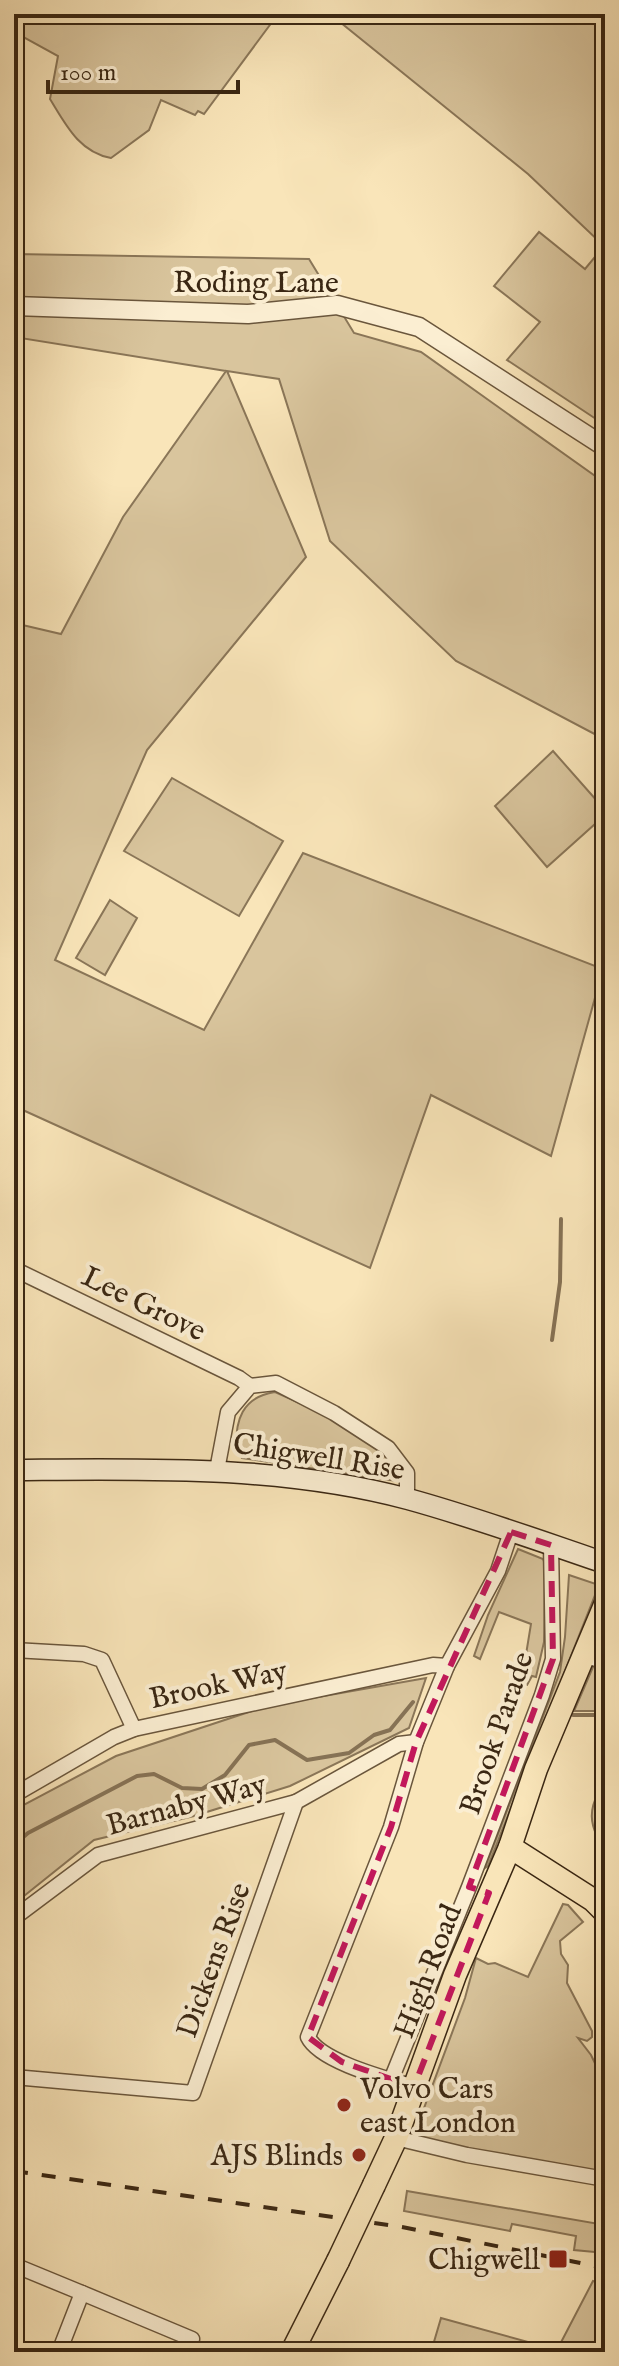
<svg xmlns="http://www.w3.org/2000/svg" width="619" height="2366" viewBox="0 0 619 2366" font-family="'IM FELL English',serif">
<style>
.green{fill:#d9c59d;stroke:#8a7658;stroke-width:2}
.lines{fill:none;stroke-linecap:round;stroke-linejoin:round}
.stream{stroke:#867255;stroke-width:4}
.minor-casing{stroke:#6a563c;stroke-width:17}
.tertiary-casing{stroke:#6a563c;stroke-width:21}
.secondary-casing{stroke:#3a2713;stroke-width:23}
.primary-casing{stroke:#3a2713;stroke-width:25}
.minor{stroke:#fbeed2;stroke-width:14}
.tertiary{stroke:#fbeed2;stroke-width:18}
.secondary{stroke:#fbeed2;stroke-width:20}
.primary{stroke:#f9e5b9;stroke-width:22}
.rail{stroke:#3a2713;stroke-width:4;stroke-dasharray:14 14;stroke-linecap:butt}
.primary-bridge-casing{stroke:#3a2713;stroke-width:25;stroke-linecap:butt}
.primary-bridge{stroke:#f9e5b9;stroke-width:22}
.marked{fill:none;stroke:#c2185b;stroke-width:6;stroke-dasharray:16 10;stroke-linejoin:round}
.poi-dot{fill:#8f2418;stroke:#fbeed2;stroke-width:3}
.labels{text-anchor:middle;stroke-width:8;stroke-linejoin:round;paint-order:stroke}
.street-label{font-size:30px;fill:#3a2713;stroke:#fbeed2}
.poi-label{font-size:30px;fill:#3a2713;stroke:#fbeed2;text-anchor:end}
</style>
<rect width="100%" height="100%" fill="#f9e5b9"/>
<filter id="stains"><feTurbulence type="fractalNoise" baseFrequency=".0025" numOctaves="4"/><feColorMatrix values="0 0 0 0 .2 0 0 0 0 .09 0 0 0 0 .02 0 0 0 .5 -.17"/></filter>
<radialGradient id="worn" r=".72"><stop offset=".6" stop-color="#630" stop-opacity="0"/><stop offset="1" stop-color="#630" stop-opacity=".3"/></radialGradient>
<g class="green">
<path d="M14,14H278L204,114L198,111L195,115L161,100L149,130L111,158C79,152 66,125 50,99L58,56L14,32Z"/>
<path d="M330,14H605V425L507,360L540,322L494,286L539,232L585,269L604,246L528,174Z"/>
<path d="M14,254L309,259L354,333L421,352L605,483L604,739L456,661L330,541L279,379L227,371L306,557L147,750L55,960L204,1030L303,853L603,969L551,1156L431,1095L370,1268L14,1106V623L61,634L123,517L226,371L14,337Z"/>
<path d="M553,751L605,810V815L547,867L495,806Z"/>
<path d="M172,778L283,841L239,916L124,851Z"/>
<path d="M110,900L137,918L105,975L76,958Z"/>
<path d="M275,1392L329,1416L385,1450L400,1471L396,1481L242,1458L236,1451C235,1420 242,1397 275,1392Z"/>
<path d="M518,1549L543,1559L545,1564L544,1642L536,1677L532,1676L527,1685H521L531,1624L499,1612L480,1659L474,1656L488,1615Z"/>
<path d="M569,1575L599,1585L488,1866L485,1868L560,1672L565,1637Z"/>
<path d="M596,1660L605,1663V1711H574Z"/>
<path d="M426,1678L409,1728L290,1786L194,1816L94,1840L14,1904V1810L116,1756L267,1706Z"/>
<path d="M597,1796L605,1797V1836H597C590,1822 590,1809 597,1796Z"/>
<path d="M563,1904L568,1905L583,1922L560,1941L561,1954L568,1965L567,1983L592,2031V2037L587,2041L578,2038L591,2055L605,2084V2177L411,2143L465,1998L476,1958L488,1964L495,1963L528,1977Z"/>
<path d="M407,2191L605,2225V2253L574,2250L576,2236L512,2224L510,2231L404,2211Z"/>
<path d="M593,2281L605,2284V2352H431L441,2318L557,2350Z"/>
</g>
<g class="lines">
<g class="stream">
<path d="M552,1340L560,1282L561,1219"/>
<path d="M573,1715H605"/>
<path d="M14,1845L28,1833L137,1776L154,1774L182,1788L202,1789L225,1775L249,1745L275,1740L307,1760L349,1753L374,1735L390,1730L413,1702"/>
</g>
<g class="minor-casing">
<g id="minor">
<path d="M14,1269L239,1378L250,1386"/>
<path d="M217,1470L228,1412L250,1386L276,1383L334,1413L388,1448L407,1473V1499"/>
<path d="M14,1650L84,1654L102,1660L134,1729"/>
<path d="M14,1795L114,1737L134,1729L433,1665L447,1666"/>
<path d="M14,1918L98,1855L296,1802"/>
<path d="M14,2077L193,2093L296,1802L399,1744L416,1742"/>
<path d="M391,2080L469,1887L542,1695L553,1659L551,1545"/>
<path d="M414,2087C388,2079 320,2062 308,2037L391,1827L416,1742L447,1666L498,1571L511,1532"/>
<path d="M396,2138L467,2155L605,2179"/>
<path d="M14,2265L82,2293L59,2352"/>
<path d="M82,2293L192,2339"/>
</g>
</g>
<g class="tertiary-casing">
<g id="tertiary">
<path d="M14,306L248,314L337,305L419,327L605,447"/>
<path d="M584,1654L605,1659"/>
</g>
</g>
<g class="secondary-casing">
<path id="secondary" d="M14,1470C144,1469 281,1465 408,1499C474,1517 540,1541 605,1563"/>
</g>
<g class="primary-casing">
<g id="primary">
<path d="M510,1847L593,1900L605,1912"/>
<path d="M374,2185L396,2138L455,1975L510,1847L536,1769L605,1605"/>
<path d="M292,2352L338,2261"/>
</g>
</g>
<use href="#minor" class="minor"/>
<use href="#tertiary" class="tertiary"/>
<use href="#secondary" class="secondary"/>
<use href="#primary" class="primary"/>
<path class="rail" d="M14,2171L402,2227L605,2268"/>
<g class="primary-bridge-casing">
<path id="primary-bridge" d="M338,2261L374,2185"/>
</g>
<use href="#primary-bridge" class="primary-bridge"/>
</g>
<path class="marked" d="M511,1532L551,1545L553,1659L469,1887L489,1893L414,2087L342,2062L308,2037L391,1827L416,1742Z"/>
<g class="poi-dot">
<circle cx="344" cy="2105" r="8"/>
<circle cx="359" cy="2155" r="8"/>
<rect x="548" y="2249" width="20" height="20" rx="4"/>
</g>
<g class="labels">
<g class="street-label">
<text x="256" y="292">Roding Lane</text>
<text transform="translate(144 1303) rotate(26)" y="10">Lee Grove</text>
<text transform="translate(319 1456) rotate(9)" y="10">Chigwell Rise</text>
<text transform="translate(218 1684) rotate(-12)" y="10">Brook Way</text>
<text transform="translate(496 1733) rotate(-71)" y="10">Brook Parade</text>
<text transform="translate(186 1804) rotate(-15)" y="10">Barnaby Way</text>
<text transform="translate(213 1960) rotate(-70)" y="10">Dickens Rise</text>
<text transform="translate(427 1971) rotate(-69)" y="10">High Road</text>
</g>
<g class="poi-label">
<text x="360" y="2098" text-anchor="start">Volvo Cars<tspan x="360" dy="34">east London</tspan></text>
<text x="343" y="2165">AJS Blinds</text>
<text x="540" y="2269">Chigwell</text>
</g>
</g>
<rect width="619" height="2366" fill="none" stroke="#f9e5b9" stroke-width="48"/>
<rect x="16" y="16" width="587" height="2334" fill="none" stroke="#3a2713" stroke-width="4"/>
<rect x="24" y="24" width="571" height="2318" fill="none" stroke="#3a2713" stroke-width="2"/>
<path d="M48 80v12h190v-12" fill="none" stroke="#3a2713" stroke-width="4"/>
<text x="60" y="80" font-size="24" fill="#3a2713" stroke="#fbeed2" stroke-width="6" paint-order="stroke">100 m</text>
<rect width="100%" height="100%" filter="url(#stains)"/>
<rect width="100%" height="100%" fill="url(#worn)"/>
</svg>
